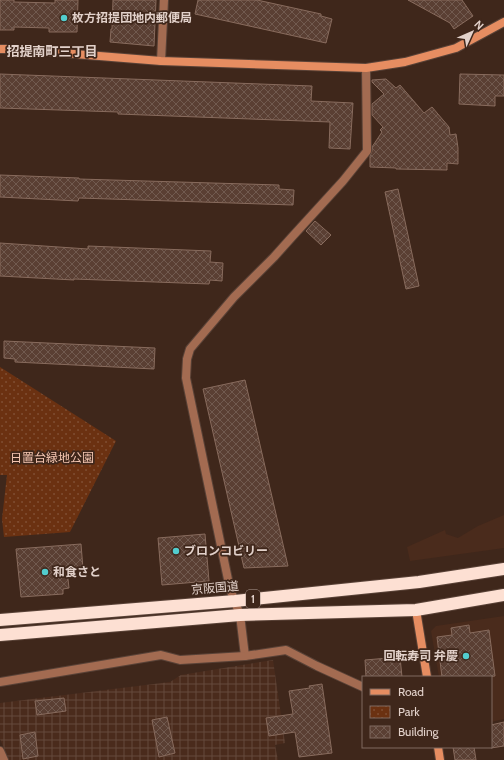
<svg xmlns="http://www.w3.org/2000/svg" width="504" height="760" viewBox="0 0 504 760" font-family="Cabin,'Noto Sans JP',sans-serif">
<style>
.built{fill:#4a2b1c}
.industrial{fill:url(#industrial-grid)}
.park{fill:url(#park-dots)}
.building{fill:url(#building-cross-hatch);stroke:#886b5d}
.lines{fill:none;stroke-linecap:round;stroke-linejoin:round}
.street-casing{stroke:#594237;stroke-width:10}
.secondary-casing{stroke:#594237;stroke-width:10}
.highway-casing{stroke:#594237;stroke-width:14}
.street{stroke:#a36b51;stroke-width:8}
.secondary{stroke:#e68d61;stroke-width:8}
.highway{stroke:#fde0d3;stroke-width:12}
.poi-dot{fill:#52cdce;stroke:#3f271b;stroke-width:1.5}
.labels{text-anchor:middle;stroke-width:3.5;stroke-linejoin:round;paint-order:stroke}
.shield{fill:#3f271b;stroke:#b19e96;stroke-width:1}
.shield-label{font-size:11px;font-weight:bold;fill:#e2d1ca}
.poi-label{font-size:12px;font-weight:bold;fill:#e2d1ca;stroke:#3f271b;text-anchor:start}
.park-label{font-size:12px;fill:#f5c6b1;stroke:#3f271b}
.street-label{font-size:12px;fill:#e2d1ca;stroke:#3f271b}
.neighbourhood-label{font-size:13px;font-weight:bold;fill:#e2d1ca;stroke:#3f271b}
</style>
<defs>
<pattern id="industrial-grid" width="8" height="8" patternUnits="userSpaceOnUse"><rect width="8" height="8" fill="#4a2b1c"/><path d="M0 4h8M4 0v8" fill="none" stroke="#64493c"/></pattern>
<pattern id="park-dots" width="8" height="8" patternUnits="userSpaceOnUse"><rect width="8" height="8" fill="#6b3111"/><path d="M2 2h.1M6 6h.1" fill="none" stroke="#804e32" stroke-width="1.8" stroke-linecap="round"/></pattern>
<pattern id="building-cross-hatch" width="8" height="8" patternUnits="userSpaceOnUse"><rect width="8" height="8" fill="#5a3f33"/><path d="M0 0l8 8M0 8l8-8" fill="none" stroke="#715a4f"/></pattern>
</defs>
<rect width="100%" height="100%" fill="#3f271b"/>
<g class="built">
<path d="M504,515V548L410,561L407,547L445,530L446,534L458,538L478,526Z"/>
<path d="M504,616V719L491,722V677H439L431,631L436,626Z"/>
</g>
<path class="industrial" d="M273,660L285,743L275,745L278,760H9L0,739V703L170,682L181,675Z"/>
<path class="park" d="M0,367L116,441L70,532L4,537L2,519L7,475H0Z"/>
<g class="building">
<path d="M0,0H14V2L55,3V0H78L77,32H49V28L14,27V30H0Z"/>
<path d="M113,0H156L154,46L110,42L111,29H112Z"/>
<path d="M198,0H257L321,14V16L332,19L326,43L195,14Z"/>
<path d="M408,0H462L473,16L454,29L450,23Z"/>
<path d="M0,74L312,86L311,101L353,103L350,149L329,148L330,122L118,114V112L0,108Z"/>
<path d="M460,74L504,75V96H495V106L459,104Z"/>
<path d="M386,79L396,88L400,85L424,113L432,107L449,127L450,135L456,134L458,148V164L447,163V170L396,169V168L370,167V156L372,151V147L382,132L380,130L383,127L372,115V104L384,94L372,82V80Z"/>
<path d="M0,175L79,178V179L279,185V189L294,190L293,205L79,198L78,201L0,197Z"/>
<path d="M398,189L419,286L406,289L385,192Z"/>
<path d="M315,221L331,235L321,245L306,231Z"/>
<path d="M0,243L88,249V246L211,251L210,262L223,263L222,281L210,280L209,284L74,279V280L0,276Z"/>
<path d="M4,341L155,348L154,369L15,362V359L4,358Z"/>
<path d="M245,380L288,566L244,568L203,389Z"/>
<path d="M205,534L209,581L162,585L158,538Z"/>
<path d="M81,544L83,569L67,570L69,588L63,589V594L21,597L16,549Z"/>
<path d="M469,625L470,633L489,630L495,676L485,677H442L437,637L452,635L451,628Z"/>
<path d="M400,657L402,677H366L365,660Z"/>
<path d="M322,684L332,753L299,757L295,732L269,736L266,718L293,714L289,691L310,688L309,686Z"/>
<path d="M64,698L66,711L37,715L35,701Z"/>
<path d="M167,717L175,753L159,757L152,720Z"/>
<path d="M504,722V746L491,748V725Z"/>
<path d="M35,732L38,756L23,759L20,735Z"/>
<path d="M453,747H474L476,760H455Z"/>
</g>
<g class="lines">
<g class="street-casing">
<g id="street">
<path d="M161,61L164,0"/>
<path d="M245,656L240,615L230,589L186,378L187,359L190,349L234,297L274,257L291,238L343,181L367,151L366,68"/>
<path d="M0,682L161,655L180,660L245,656L286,650L317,666L363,687"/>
<path d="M0,751L4,760"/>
</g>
</g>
<g class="secondary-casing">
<g id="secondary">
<path d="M0,49H13L161,61L366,68L405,62L456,48L504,22"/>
<path d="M416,610L427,677"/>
<path d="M438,747L440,760"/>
</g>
</g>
<g class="highway-casing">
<g id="highway">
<path d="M0,620L235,601L419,582L504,569"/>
<path d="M0,635L240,615L416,610L504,595"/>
</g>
</g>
<use href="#street" class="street"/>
<use href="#secondary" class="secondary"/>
<use href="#highway" class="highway"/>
</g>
<g class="poi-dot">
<circle cx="64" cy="18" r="4"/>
<circle cx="176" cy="551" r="4"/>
<circle cx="45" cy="572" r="4"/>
<circle cx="466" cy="656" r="4"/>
</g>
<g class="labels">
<rect class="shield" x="246" y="590" width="14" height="18" rx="3"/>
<g class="shield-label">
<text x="253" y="603">1</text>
</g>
<g class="poi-label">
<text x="72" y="22">枚方招提団地内郵便局</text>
<text x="184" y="555">ブロンコビリー</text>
<text x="53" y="576">和食さと</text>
<text x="458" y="660" text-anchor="end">回転寿司 弁慶</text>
</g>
<g class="park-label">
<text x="52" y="462">日置台緑地公園</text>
</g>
<g class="street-label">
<text transform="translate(215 588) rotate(-5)" y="4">京阪国道</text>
</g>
<g class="neighbourhood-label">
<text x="52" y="56">招提南町三丁目</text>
</g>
</g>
<rect x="362" y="676" width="130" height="72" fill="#3f271b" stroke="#806b61"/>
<rect x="370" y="689" width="20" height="6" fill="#e68d61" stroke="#806b61"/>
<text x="398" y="696" font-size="12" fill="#e2d1ca">Road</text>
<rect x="370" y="706" width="20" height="12" fill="url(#park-dots)" stroke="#806b61"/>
<text x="398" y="716" font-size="12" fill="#e2d1ca">Park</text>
<rect x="370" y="726" width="20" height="12" fill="url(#building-cross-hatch)" stroke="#806b61"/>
<text x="398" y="736" font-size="12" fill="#e2d1ca">Building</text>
<g transform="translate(472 32) rotate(45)" stroke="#3f271b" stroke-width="3" paint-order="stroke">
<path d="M0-3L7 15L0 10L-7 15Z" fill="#e2d1ca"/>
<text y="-6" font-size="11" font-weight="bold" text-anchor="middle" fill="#e2d1ca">N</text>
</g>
</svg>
